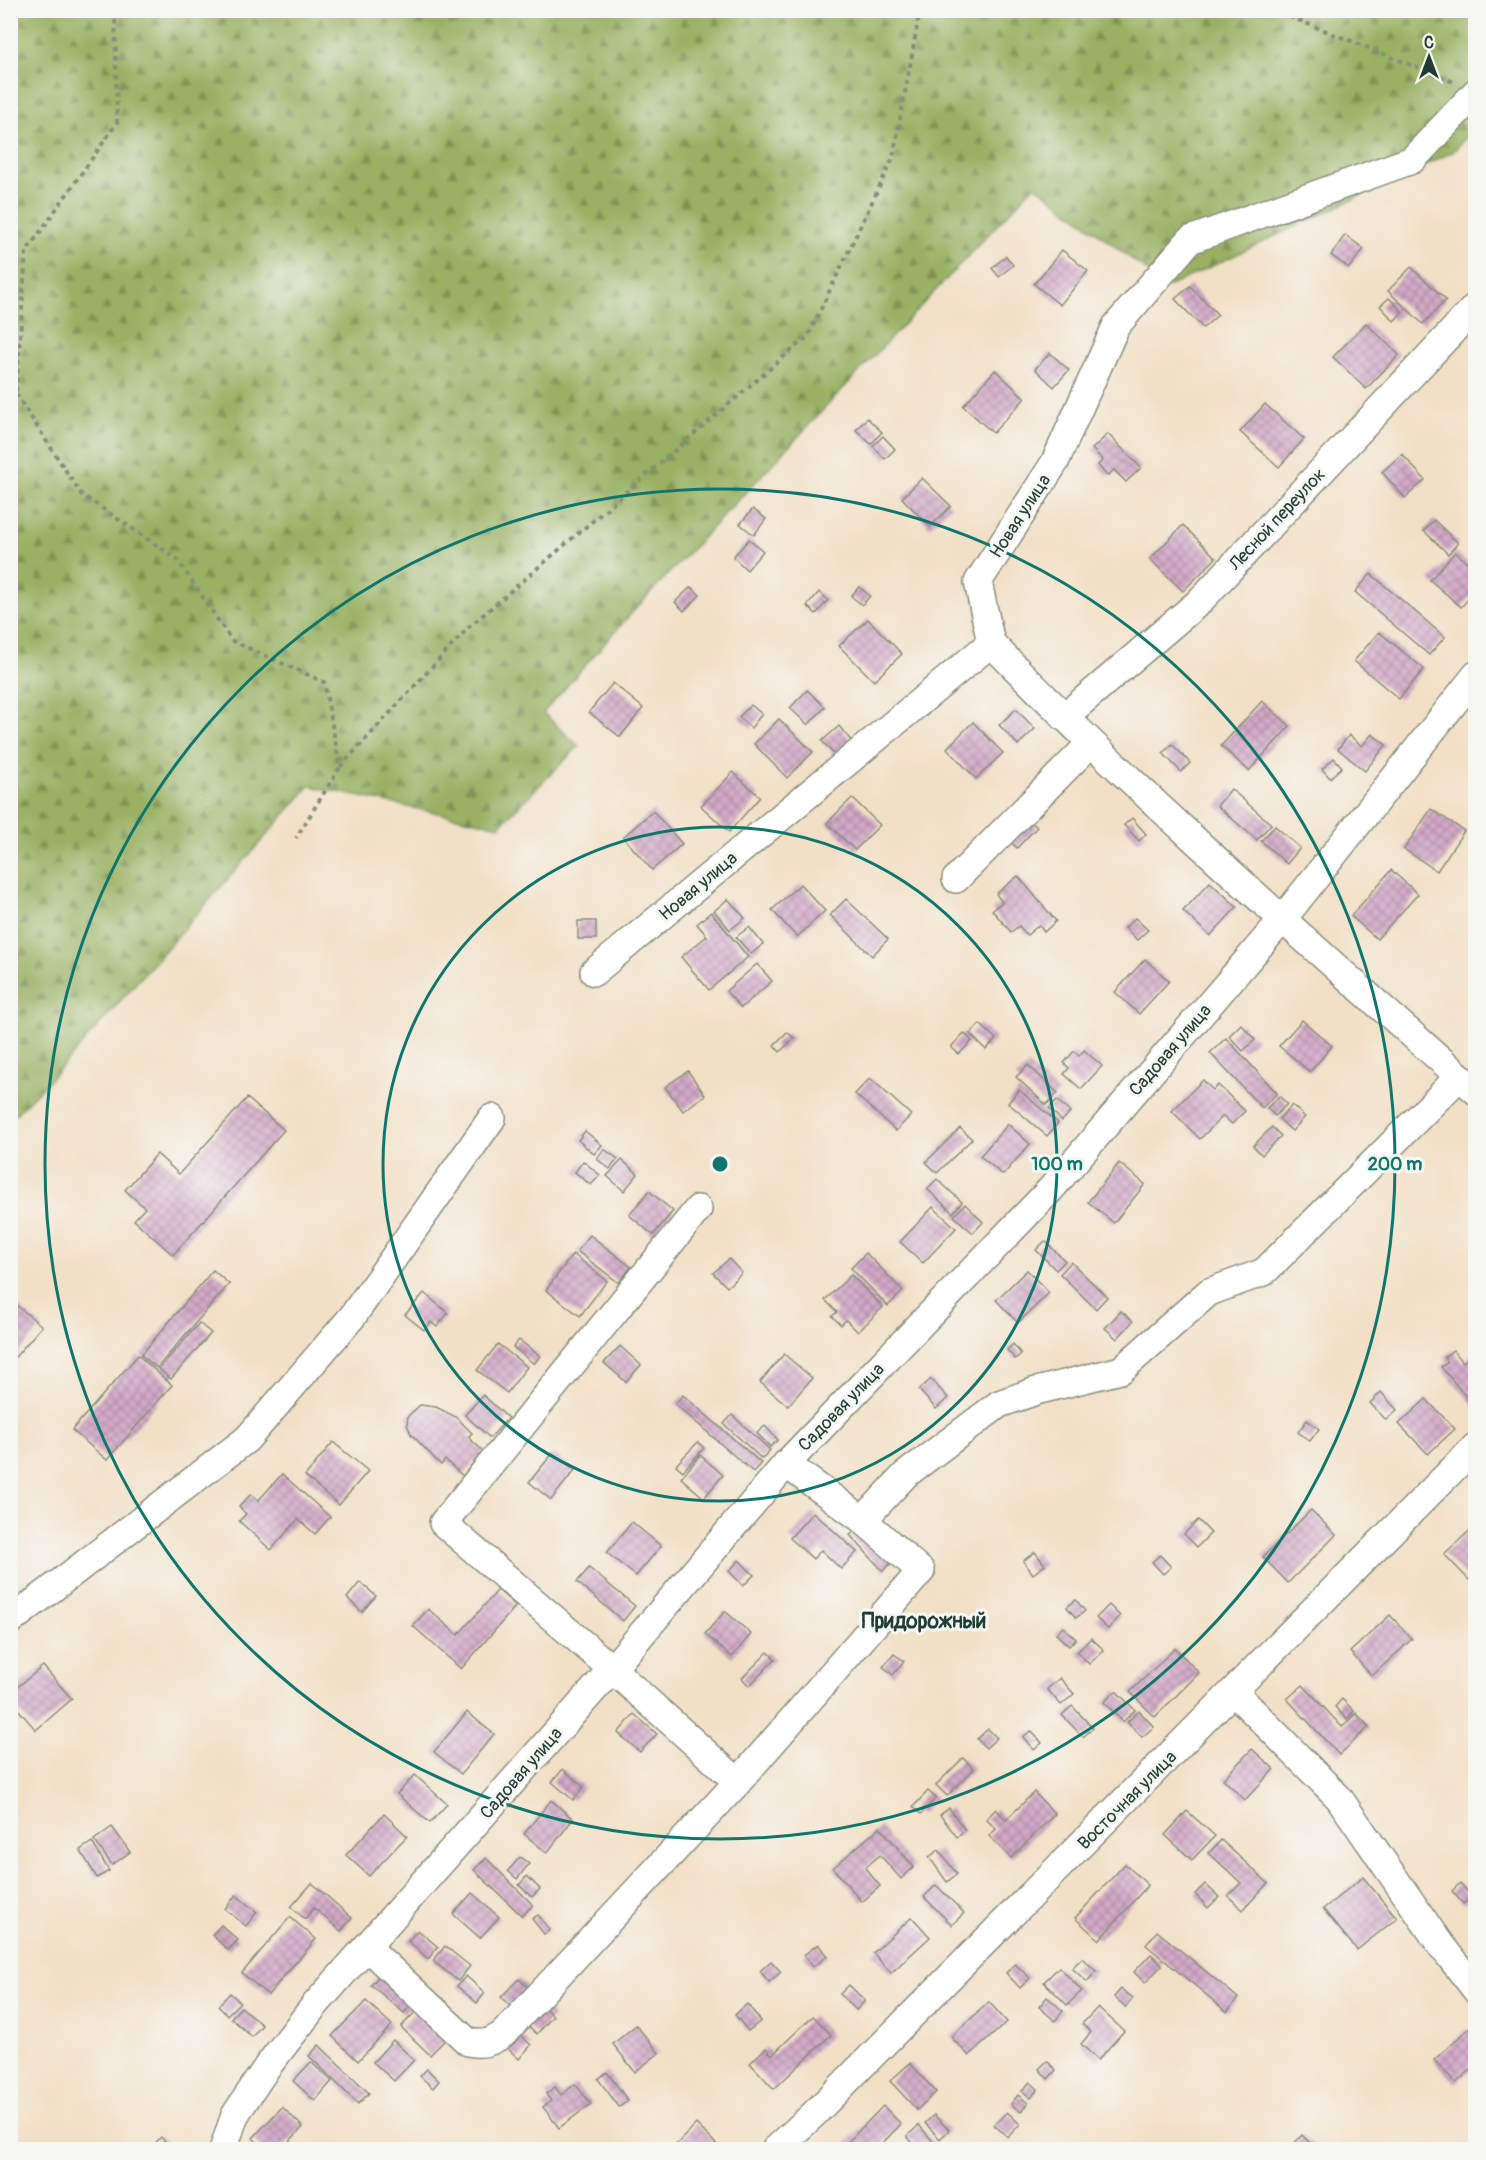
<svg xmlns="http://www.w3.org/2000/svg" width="1486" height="2160" viewBox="0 0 1486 2160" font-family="Pangolin,sans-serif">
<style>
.forest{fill:url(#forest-firs);stroke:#5c774b;stroke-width:1.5}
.building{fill:url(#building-cross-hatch)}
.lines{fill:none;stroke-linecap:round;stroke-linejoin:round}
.minor-casing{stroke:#888e7d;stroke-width:30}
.path{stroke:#888e7d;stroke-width:4;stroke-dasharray:4.5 4.5;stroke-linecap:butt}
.minor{stroke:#fff;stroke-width:27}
.ring{fill:none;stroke:#0f766e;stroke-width:3}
.labels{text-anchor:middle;stroke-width:6;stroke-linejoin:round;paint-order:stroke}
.street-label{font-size:18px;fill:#1f3d34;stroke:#f6f6f2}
.quarter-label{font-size:21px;font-weight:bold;fill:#1f3d34;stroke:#f6f6f2}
.centre{fill:#0f766e;stroke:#f6f6f2;stroke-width:3}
.ring-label{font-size:18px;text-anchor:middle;font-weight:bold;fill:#0f766e;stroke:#f6f6f2;stroke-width:6;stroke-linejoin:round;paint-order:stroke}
</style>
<defs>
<pattern id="forest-firs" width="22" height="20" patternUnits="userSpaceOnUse" patternTransform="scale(1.5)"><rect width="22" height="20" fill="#98b162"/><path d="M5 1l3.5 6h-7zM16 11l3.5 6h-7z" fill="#7b9152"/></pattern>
<pattern id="building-cross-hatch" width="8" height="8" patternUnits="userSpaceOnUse" patternTransform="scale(1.5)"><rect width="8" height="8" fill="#d3a9c8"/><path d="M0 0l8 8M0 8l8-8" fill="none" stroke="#ab8ba3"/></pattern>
</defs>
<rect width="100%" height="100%" fill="#f6f6f2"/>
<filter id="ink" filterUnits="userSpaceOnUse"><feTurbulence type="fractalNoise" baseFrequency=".0167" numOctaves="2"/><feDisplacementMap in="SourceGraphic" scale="12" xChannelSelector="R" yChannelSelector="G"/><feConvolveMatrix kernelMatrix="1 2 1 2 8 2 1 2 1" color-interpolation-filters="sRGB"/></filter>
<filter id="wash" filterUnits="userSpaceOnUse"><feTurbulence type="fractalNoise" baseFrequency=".008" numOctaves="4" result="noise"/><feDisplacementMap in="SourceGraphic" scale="24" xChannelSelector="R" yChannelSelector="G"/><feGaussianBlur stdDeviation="1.35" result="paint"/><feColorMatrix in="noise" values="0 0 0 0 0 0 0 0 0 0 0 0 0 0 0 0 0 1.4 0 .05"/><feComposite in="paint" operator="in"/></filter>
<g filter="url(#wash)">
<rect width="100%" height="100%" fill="#f2e0c6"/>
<path class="forest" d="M11,11H1475V127L1453,152L1168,287L1035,185L628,617L543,713L579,746L499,826L310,786L61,1068L11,1119Z"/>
<g id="blocks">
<g class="building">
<path d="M1345,235L1364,249L1349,268L1331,255Z"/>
<path d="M1062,250L1088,271L1060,305L1034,284Z"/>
<path d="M1006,256L1013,265L999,277L992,268Z"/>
<path d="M1411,267L1446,300L1423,324L1388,291Z"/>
<path d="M1190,286L1218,315L1203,328L1175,299Z"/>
<path d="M1389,298L1403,312L1394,321L1380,306Z"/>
<path d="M1366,323L1399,355L1366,389L1333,357Z"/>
<path d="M1050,353L1069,370L1054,387L1035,369Z"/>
<path d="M995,370L1025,398L993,433L963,406Z"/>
<path d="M1265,404L1304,439L1279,467L1240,432Z"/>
<path d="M867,418L882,432L871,444L856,430Z"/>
<path d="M1108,434L1141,468L1126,482L1114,470L1107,476L1098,465L1103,460L1092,449Z"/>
<path d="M883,436L895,449L885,459L873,446Z"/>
<path d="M1402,454L1425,480L1405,498L1382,472Z"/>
<path d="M922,478L951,506L930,527L902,498Z"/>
<path d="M753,509L766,519L754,535L740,524Z"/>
<path d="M1434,520L1458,543L1448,554L1424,531Z"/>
<path d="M1183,525L1216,558L1183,591L1150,559Z"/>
<path d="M749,539L763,551L747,570L733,557Z"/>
<path d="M1455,552L1476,570V591L1461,607L1430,580Z"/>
<path d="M1371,574L1445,637L1429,655L1355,592Z"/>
<path d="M691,587L700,595L684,611L675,602Z"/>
<path d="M859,587L870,596L862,605L851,596Z"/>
<path d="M819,592L828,600L816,614L807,606Z"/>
<path d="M868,619L902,654L874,681L839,646Z"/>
<path d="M1379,632L1424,669L1399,699L1354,661Z"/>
<path d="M613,683L643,708L620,737L589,712Z"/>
<path d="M807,690L825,707L808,725L790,708Z"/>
<path d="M1262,701L1290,726L1249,771L1221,746Z"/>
<path d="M751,705L762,714L751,728L739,717Z"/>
<path d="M1016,709L1035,729L1018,745L999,725Z"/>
<path d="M779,719L813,752L787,778L754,744Z"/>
<path d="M973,722L1003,753L976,779L947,748Z"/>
<path d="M839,726L853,743L837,758L822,741Z"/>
<path d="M1372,734L1386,745L1365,771L1338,749L1349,735L1362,746Z"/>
<path d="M1172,744L1190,763L1181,772L1163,753Z"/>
<path d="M1334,758L1342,767L1330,778L1322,769Z"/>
<path d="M733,772L760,797L729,832L701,806Z"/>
<path d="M1231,789L1271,824L1257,840L1217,806Z"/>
<path d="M852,798L880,825L855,850L827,823Z"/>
<path d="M1431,809L1464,831L1437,871L1404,849Z"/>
<path d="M653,811L682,844L652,870L623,837Z"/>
<path d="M1027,818L1037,827L1017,848L1007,838Z"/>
<path d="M1132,818L1146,834L1139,841L1124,825Z"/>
<path d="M1275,826L1300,848L1287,864L1261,841Z"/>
<path d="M1391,870L1418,894L1377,939L1351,916Z"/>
<path d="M1018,876L1056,921L1044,932L1039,925L1027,935L1019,926L1011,932L992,910L1002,902L996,894Z"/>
<path d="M1210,882L1237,907L1210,936L1183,911Z"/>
<path d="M800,884L825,911L797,937L772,910Z"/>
<path d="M728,899L745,918L730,930L714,911Z"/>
<path d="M846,899L888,939L872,956L830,915Z"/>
<path d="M711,912L748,957L709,990L681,957L707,936L697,924Z"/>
<path d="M1135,918L1148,930L1137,940L1125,928Z"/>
<rect x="578" y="921" width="18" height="18"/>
<path d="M749,927L763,944L751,954L736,937Z"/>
<path d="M1145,959L1169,981L1139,1014L1115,992Z"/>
<path d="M757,964L772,981L741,1008L726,991Z"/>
<path d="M1302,1020L1332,1046L1310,1072L1279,1046Z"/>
<path d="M980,1024L996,1039L986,1050L970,1034Z"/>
<path d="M1241,1024L1255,1040L1243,1051L1229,1036Z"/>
<path d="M787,1032L794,1038L780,1052L774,1045Z"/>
<path d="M964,1033L972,1041L959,1054L951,1047Z"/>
<path d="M1226,1038L1277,1093L1262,1108L1210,1053Z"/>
<path d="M1084,1050L1102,1066L1081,1089L1064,1074L1069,1068L1064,1063L1074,1051L1079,1056Z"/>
<path d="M1028,1065L1058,1093L1046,1105L1016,1077Z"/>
<path d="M688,1071L705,1095L683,1111L665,1087Z"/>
<path d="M870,1078L911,1115L896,1131L855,1094Z"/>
<path d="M1203,1080L1213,1090L1218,1085L1245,1111L1232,1124L1223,1116L1200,1139L1172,1111Z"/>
<path d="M1019,1090L1058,1123L1047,1136L1008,1103Z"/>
<path d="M1279,1096L1287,1104L1275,1116L1267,1108Z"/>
<path d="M247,1098L284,1130L173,1255L134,1220L145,1208L125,1190L157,1154L179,1174Z"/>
<path d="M1057,1100L1070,1112L1062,1121L1049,1108Z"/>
<path d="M1292,1105L1305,1117L1292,1131L1279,1119Z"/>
<path d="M1008,1124L1030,1144L1003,1175L980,1156Z"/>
<path d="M1272,1127L1281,1136L1262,1155L1253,1146Z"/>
<path d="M960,1128L972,1139L937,1173L926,1162Z"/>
<path d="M585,1131L602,1145L594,1154L578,1140Z"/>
<path d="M604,1149L618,1159L610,1169L597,1159Z"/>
<path d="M622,1160L638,1174L624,1191L607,1176Z"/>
<path d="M583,1161L600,1175L591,1185L575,1172Z"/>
<path d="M1119,1163L1145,1184L1114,1223L1088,1202Z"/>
<path d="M937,1179L962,1202L953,1213L927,1189Z"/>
<path d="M649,1191L673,1211L653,1235L629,1215Z"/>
<path d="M965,1204L983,1222L973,1233L954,1216Z"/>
<path d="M933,1207L956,1228L923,1263L900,1242Z"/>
<path d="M590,1235L631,1267L619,1283L577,1251Z"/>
<path d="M1045,1241L1065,1261L1056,1270L1036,1250Z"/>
<path d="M866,1253L903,1291L888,1306L851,1268Z"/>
<path d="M573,1254L607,1281L580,1316L546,1290Z"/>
<path d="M729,1259L742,1273L727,1287L713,1273Z"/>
<path d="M1071,1262L1107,1297L1096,1309L1060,1274Z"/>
<path d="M213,1270L229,1284L157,1368L141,1355Z"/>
<path d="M1027,1270L1049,1293L1018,1323L996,1300Z"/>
<path d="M851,1275L883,1307L858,1332L846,1320L841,1325L832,1316L837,1312L825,1300Z"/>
<path d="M424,1293L448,1313L437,1327L431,1322L424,1330L405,1315Z"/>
<path d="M10,1300L42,1326L10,1363Z"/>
<path d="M1121,1311L1133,1321L1117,1339L1105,1328Z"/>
<path d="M199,1323L211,1333L171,1379L159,1369Z"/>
<path d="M519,1340L540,1356L534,1364L513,1347Z"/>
<path d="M498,1344L527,1367L507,1393L477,1370Z"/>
<path d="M1013,1344L1021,1354L1015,1359L1007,1350Z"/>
<path d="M620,1346L641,1365L626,1382L604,1363Z"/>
<path d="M1453,1350L1463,1362L1476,1352V1408L1441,1367L1448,1362L1444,1357Z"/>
<path d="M784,1354L812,1378L788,1406L760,1382Z"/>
<path d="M138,1355L172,1385L107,1460L72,1430Z"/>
<path d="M931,1379L948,1398L936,1409L919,1390Z"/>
<path d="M1381,1392L1397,1410L1386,1420L1370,1403Z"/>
<path d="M483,1395L508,1418L490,1438L465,1415Z"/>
<path d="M683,1395L761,1463L753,1472L675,1404Z"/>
<path d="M1426,1399L1455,1429L1428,1454L1399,1424Z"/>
<path d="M420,1405L436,1407L456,1417L472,1433L468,1437L483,1451L463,1476L445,1460L441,1465L411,1434L407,1424L408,1416Z"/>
<path d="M732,1415L770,1450L762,1459L724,1424Z"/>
<path d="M1307,1420L1319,1429L1310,1441L1298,1432Z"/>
<path d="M765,1426L778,1440L770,1447L757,1433Z"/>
<path d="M333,1442L368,1471L339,1505L305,1476Z"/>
<path d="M698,1442L704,1448L683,1471L676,1465Z"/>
<path d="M553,1453L575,1470L551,1500L529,1482Z"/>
<path d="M700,1455L723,1475L704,1498L681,1478Z"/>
<path d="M282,1474L330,1517L315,1534L298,1519L271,1550L239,1521L246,1514L239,1507L251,1494L258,1501Z"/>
<path d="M1311,1510L1336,1535L1288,1583L1263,1557Z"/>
<path d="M813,1512L857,1552L841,1569L821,1550L813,1559L790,1538Z"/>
<path d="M1198,1520L1211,1533L1197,1547L1184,1534Z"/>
<path d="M632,1522L661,1546L636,1576L607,1553Z"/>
<path d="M861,1525L894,1560L883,1571L850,1535Z"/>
<path d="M1476,1525V1574L1469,1580L1444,1554Z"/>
<path d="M1035,1552L1045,1565L1033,1574L1023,1561Z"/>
<path d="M1160,1555L1171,1567L1163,1574L1152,1562Z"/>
<path d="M739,1560L754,1575L743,1586L729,1571Z"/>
<path d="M589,1568L635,1606L623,1621L577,1582Z"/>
<path d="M360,1582L376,1596L362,1612L347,1598Z"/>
<path d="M498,1590L516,1606L461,1669L413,1626L428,1609L458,1635Z"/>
<path d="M1076,1600L1085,1611L1076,1618L1067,1607Z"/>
<path d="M1109,1605L1120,1616L1108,1629L1096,1618Z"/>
<path d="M725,1611L751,1634L732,1657L705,1634Z"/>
<path d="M1390,1615L1412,1639L1372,1676L1350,1652Z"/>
<path d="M1063,1627L1076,1639L1069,1646L1056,1634Z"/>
<path d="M1091,1638L1104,1650L1089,1664L1077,1652Z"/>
<path d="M1175,1648L1199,1673L1155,1717L1130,1692Z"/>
<path d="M768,1652L775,1659L749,1686L742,1678Z"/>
<path d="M894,1654L904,1661L893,1675L883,1667Z"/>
<path d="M43,1666L72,1699L36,1730L10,1700V1693Z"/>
<path d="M1060,1678L1074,1694L1061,1705L1047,1689Z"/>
<path d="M1303,1685L1342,1727L1356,1713L1369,1727L1339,1755L1287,1699Z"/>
<path d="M1116,1691L1135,1710L1123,1722L1104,1702Z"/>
<path d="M1342,1699L1354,1711L1347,1719L1335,1707Z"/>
<path d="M1072,1706L1093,1728L1083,1737L1062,1715Z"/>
<path d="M1139,1711L1154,1727L1142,1737L1127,1722Z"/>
<path d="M467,1712L494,1734L461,1774L434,1752Z"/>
<path d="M634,1714L657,1734L640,1752L618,1733Z"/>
<path d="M988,1729L997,1738L986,1748L977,1739Z"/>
<path d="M1031,1731L1042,1743L1034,1750L1023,1737Z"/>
<path d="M1252,1749L1274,1769L1245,1800L1223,1779Z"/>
<path d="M963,1758L974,1769L947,1796L936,1785Z"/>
<path d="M563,1769L584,1787L573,1800L552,1782Z"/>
<path d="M415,1775L447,1804L430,1823L397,1794Z"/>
<path d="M928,1791L936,1798L921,1814L913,1807Z"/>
<path d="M1034,1792L1055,1814L1011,1858L989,1836L996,1829L986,1819L996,1809L1006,1820Z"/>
<path d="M551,1800L573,1819L547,1853L524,1834Z"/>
<path d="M949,1808L965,1830L957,1837L940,1815Z"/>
<path d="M1187,1811L1215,1836L1192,1860L1165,1835Z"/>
<path d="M384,1814L407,1836L369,1876L346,1855Z"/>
<path d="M112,1827L130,1852L112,1865L94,1840Z"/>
<path d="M880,1827L914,1867L901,1879L880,1855L865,1868L880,1886L862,1902L833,1868Z"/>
<path d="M1221,1840L1268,1883L1243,1910L1228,1896L1241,1883L1209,1853Z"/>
<path d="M92,1842L109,1871L97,1878L80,1850Z"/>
<path d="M939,1850L957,1874L947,1882L929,1857Z"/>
<path d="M520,1857L529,1864L517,1879L508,1871Z"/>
<path d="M486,1858L533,1905L522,1916L474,1870Z"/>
<path d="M1125,1864L1148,1885L1099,1940L1075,1918Z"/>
<path d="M527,1876L540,1889L532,1897L519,1885Z"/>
<path d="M1363,1877L1397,1918L1357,1950L1323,1909Z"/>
<path d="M312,1883L352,1918L341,1931L314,1908L305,1919L291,1907Z"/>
<path d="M1460,1883L1472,1897L1463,1904L1452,1891Z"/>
<path d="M1205,1884L1219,1897L1208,1908L1195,1894Z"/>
<path d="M936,1885L964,1913L952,1925L924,1897Z"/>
<path d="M472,1893L499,1917L480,1938L453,1914Z"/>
<path d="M236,1895L257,1912L246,1926L225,1909Z"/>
<path d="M538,1915L550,1930L544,1934L532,1919Z"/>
<path d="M290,1917L316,1939L268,1995L242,1973Z"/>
<path d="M912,1917L930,1937L891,1973L873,1953Z"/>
<path d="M221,1925L238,1940L228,1950L212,1935Z"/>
<path d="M418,1930L438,1947L428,1959L408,1941Z"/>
<path d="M1157,1931L1238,1998L1227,2012L1146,1945Z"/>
<path d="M818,1944L827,1956L813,1967L804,1955Z"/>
<path d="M445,1946L470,1966L458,1981L433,1961Z"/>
<path d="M1151,1954L1162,1965L1145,1983L1134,1972Z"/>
<path d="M1082,1958L1096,1971L1087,1982L1072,1968Z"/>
<path d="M771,1961L781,1972L769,1982L760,1971Z"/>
<path d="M1015,1964L1030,1978L1020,1988L1006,1973Z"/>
<path d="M1059,1967L1082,1991L1067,2005L1044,1982Z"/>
<path d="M382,1972L415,2000L404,2013L371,1985Z"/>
<path d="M466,1976L485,1993L477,2003L457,1986Z"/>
<path d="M519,1979L533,1992L515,2011L501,1997Z"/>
<path d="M849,1985L865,2001L856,2010L840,1994Z"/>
<path d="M1121,1989L1133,1998L1126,2007L1114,1997Z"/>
<path d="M230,1993L240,2002L227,2015L218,2006Z"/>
<path d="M1047,1997L1063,2011L1055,2021L1039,2007Z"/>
<path d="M366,2001L392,2025L358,2061L332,2036Z"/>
<path d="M989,2002L1007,2022L969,2056L951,2037Z"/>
<path d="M540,2003L553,2016L537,2034L523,2021Z"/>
<path d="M747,2004L761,2021L748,2031L735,2015Z"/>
<path d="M241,2007L262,2025L252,2037L231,2018Z"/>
<path d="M420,2007L450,2035L430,2055L401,2027Z"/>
<path d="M1098,2007L1124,2031L1098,2060L1081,2044L1091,2032L1082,2024Z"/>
<path d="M813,2016L831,2035L774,2089L750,2063L766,2048L772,2055Z"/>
<path d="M636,2025L659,2053L635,2072L613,2044Z"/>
<path d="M1469,2028L1476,2035V2065L1456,2083L1434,2060Z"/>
<path d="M515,2030L531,2045L519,2059L503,2044Z"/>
<path d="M393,2040L414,2060L394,2081L373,2062Z"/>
<path d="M319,2045L369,2093L358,2104L309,2056Z"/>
<path d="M1047,2061L1056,2070L1048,2079L1039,2069Z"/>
<path d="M311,2062L332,2081L315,2101L293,2081Z"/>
<path d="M910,2063L936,2092L917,2110L890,2081Z"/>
<path d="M427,2069L439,2081L433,2088L420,2076Z"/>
<path d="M607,2072L628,2101L619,2107L598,2079Z"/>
<path d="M1030,2082L1038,2089L1031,2098L1022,2091Z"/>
<path d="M575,2084L591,2104L559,2128L543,2107L551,2101L546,2094L555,2087L561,2095Z"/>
<path d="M1018,2095L1028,2103L1021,2112L1011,2104Z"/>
<path d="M883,2106L901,2124L876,2150H840Z"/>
<path d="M282,2107L303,2127L281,2150H264L253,2138Z"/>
<path d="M1007,2112L1020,2124L1008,2137L994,2125Z"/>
<path d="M934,2115L949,2130L940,2139L925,2123Z"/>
<path d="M696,2124L717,2145L712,2150H671Z"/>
<path d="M919,2125L940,2150H918L907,2136Z"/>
<path d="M1302,2135L1317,2150H1288Z"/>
<path d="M161,2137L173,2150H149Z"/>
</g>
</g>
</g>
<g filter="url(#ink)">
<use href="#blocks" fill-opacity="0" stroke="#888e7d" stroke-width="1.5"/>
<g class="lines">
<g class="minor-casing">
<g id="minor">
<path d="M991,643C1145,801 1311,945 1476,1091"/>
<path d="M1064,717L1199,602L1476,306"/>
<path d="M956,879L1091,743"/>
<path d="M594,972L991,643L978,582L1055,462L1116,326L1190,240L1412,160L1476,92"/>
<path d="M698,1209L443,1523L612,1669L738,1782"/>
<path d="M863,1520L905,1475L999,1404L1036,1391L1121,1370L1209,1292L1264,1272L1459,1077"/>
<path d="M10,1621L247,1439L352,1317L492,1118"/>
<path d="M1234,1692L1339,1798L1440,1944L1476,1990"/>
<path d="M368,1948L468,2042C483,2045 490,2043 503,2034L738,1782L921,1571L863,1520L786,1464"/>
<path d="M223,2150L235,2115L267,2067L315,2005L612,1669L786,1464L1051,1189L1281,921L1476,675"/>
<path d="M775,2150L814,2114L1476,1446"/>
</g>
</g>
<g class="path">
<path d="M1273,10L1454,82"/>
<path d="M10,392L16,394L26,252L117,123L115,10"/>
<path d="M16,394L81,494L177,559L232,641L324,682L340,767L296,838"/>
<path d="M340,767L469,627L808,336L893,158L919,16L928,10"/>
</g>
<use href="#minor" class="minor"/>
</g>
</g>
<g class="ring">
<circle cx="720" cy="1164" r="337"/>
<circle cx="720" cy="1164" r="675"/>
</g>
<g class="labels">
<g class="street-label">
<text transform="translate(1020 516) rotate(-57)" y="6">Новая улица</text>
<text transform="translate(1277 519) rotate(-47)" y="6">Лесной переулок</text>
<text transform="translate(698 886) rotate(-40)" y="6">Новая улица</text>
<text transform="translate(1170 1050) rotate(-49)" y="6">Садовая улица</text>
<text transform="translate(841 1407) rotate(-46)" y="6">Садовая улица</text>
<text transform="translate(521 1773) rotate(-49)" y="6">Садовая улица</text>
<text transform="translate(1127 1800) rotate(-45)" y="6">Восточная улица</text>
</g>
<g class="quarter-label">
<text x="924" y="1628">Придорожный</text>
</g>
</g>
<circle cx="720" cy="1164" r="9" class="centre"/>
<g class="ring-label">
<text x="1057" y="1170">100 m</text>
<text x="1395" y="1170">200 m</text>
</g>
<rect width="1486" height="2160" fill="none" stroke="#f6f6f2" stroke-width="36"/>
<g transform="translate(1429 57)" stroke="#f6f6f2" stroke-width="4.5" paint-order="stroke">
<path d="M0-4.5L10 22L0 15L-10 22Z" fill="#1f3d34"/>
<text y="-9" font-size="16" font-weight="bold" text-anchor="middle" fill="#1f3d34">С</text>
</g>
</svg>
